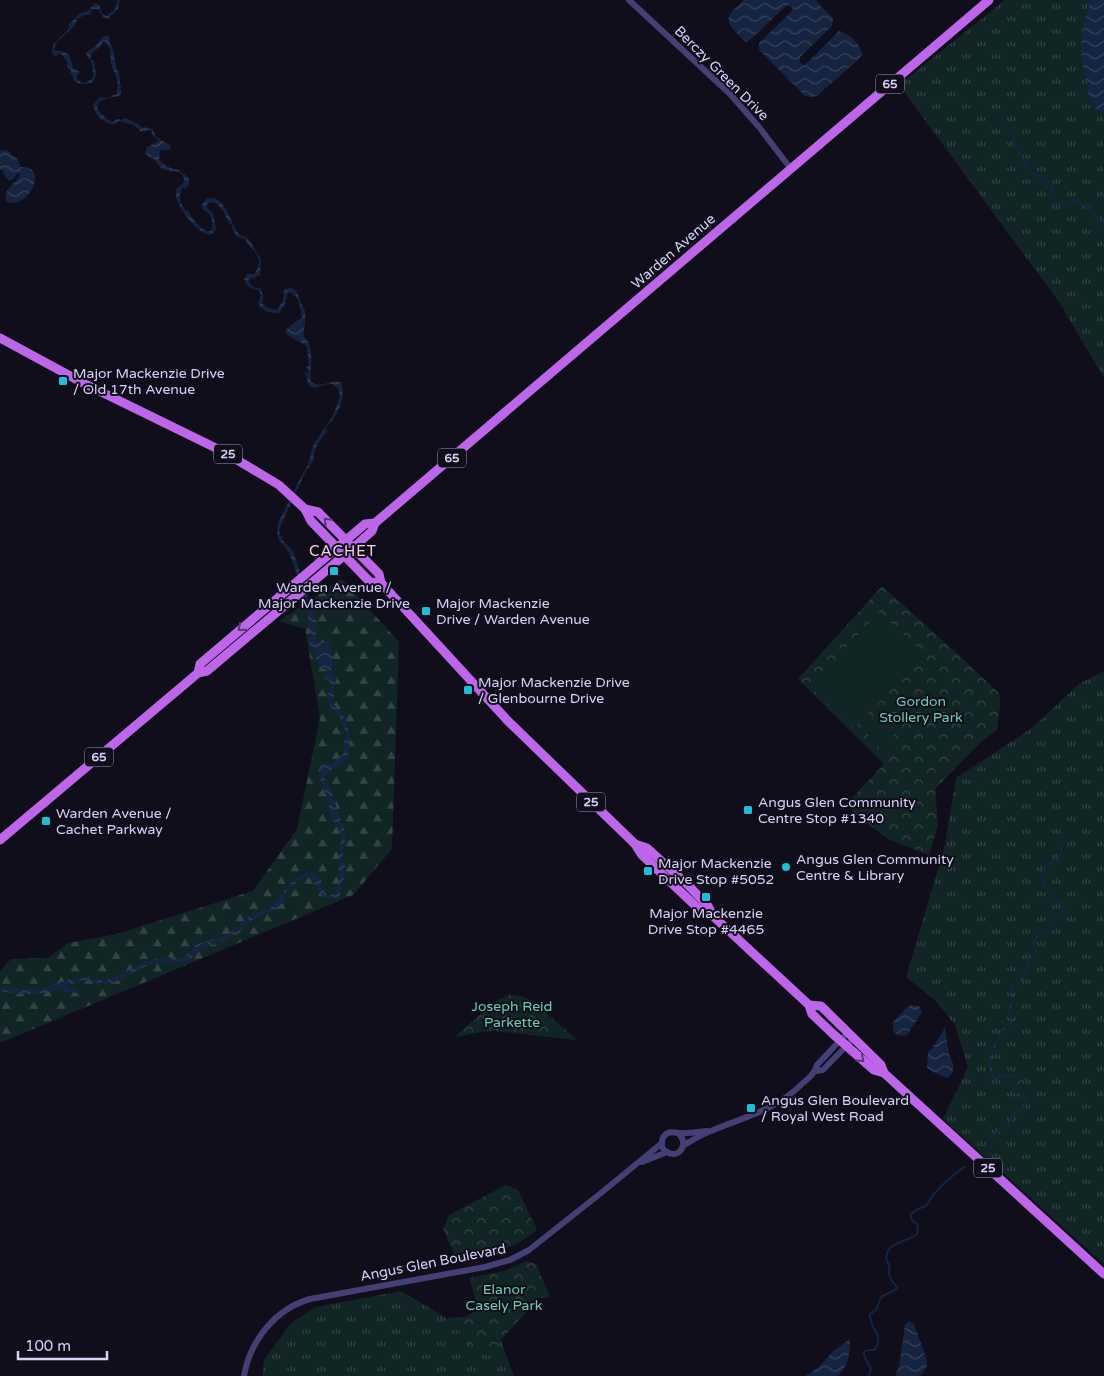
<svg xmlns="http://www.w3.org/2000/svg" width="1104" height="1376" viewBox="0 0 1104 1376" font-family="'Varela Round',sans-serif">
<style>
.grass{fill:url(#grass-tufts)}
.forest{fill:url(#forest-firs)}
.park{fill:url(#park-crowns)}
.pitch{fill:#122525}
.water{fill:url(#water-waves)}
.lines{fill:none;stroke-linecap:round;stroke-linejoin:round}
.stream{stroke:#152440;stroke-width:2}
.tertiary{stroke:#444075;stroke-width:6}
.primary{stroke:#bd66e9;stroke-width:9}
.oneway{stroke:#5e3678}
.poi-dot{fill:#1ebed6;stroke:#110e1c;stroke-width:2}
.labels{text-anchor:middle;stroke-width:4;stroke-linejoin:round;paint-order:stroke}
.shield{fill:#110e1c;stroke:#9b96b6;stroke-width:1}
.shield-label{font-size:12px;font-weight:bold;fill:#d6d0f8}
.street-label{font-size:14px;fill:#d6d0f8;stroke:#110e1c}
.poi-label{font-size:14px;fill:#d6d0f8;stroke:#110e1c;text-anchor:start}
.park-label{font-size:14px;fill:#67cdb7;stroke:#110e1c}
.neighbourhood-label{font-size:15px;letter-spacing:1px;fill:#f9d2e9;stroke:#110e1c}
</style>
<defs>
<pattern id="grass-tufts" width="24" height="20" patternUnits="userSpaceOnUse" patternTransform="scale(1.25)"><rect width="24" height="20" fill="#122525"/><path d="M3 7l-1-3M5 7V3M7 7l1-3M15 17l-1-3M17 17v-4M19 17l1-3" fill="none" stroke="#344445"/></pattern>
<pattern id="forest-firs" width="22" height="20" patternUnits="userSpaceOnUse" patternTransform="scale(1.25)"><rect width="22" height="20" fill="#122525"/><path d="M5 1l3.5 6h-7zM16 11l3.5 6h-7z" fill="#344445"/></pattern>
<pattern id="park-crowns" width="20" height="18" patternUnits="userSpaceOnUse" patternTransform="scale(1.25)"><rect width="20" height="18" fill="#122525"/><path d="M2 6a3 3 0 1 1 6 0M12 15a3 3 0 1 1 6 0" fill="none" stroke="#344445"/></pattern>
<pattern id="water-waves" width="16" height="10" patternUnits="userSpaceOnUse" patternTransform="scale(1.25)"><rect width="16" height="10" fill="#152440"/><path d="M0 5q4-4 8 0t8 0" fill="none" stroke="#36435c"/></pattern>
</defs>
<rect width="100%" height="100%" fill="#110e1c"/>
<g class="grass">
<path d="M1005,0H1104V378L1059,302L899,85Z"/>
<path d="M1104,671V1264L943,1119L968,1067L955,1025L936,1001L906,977L944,849L956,778L1032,728L1080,683Z"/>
<path d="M401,1291L446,1318L470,1345L487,1355L500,1338L514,1376H262L264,1360L291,1323L316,1307Z"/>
</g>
<path class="forest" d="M342,579L399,642L392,849L353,895L0,1043V971L11,959L48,958L68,943L117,934L253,891L297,829L320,718L305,629L279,621Z"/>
<g class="park">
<path d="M882,586L961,657L1000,694V707L997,730L982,741L935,789L938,825L929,855L888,839L860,818L846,804L884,764L798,679Z"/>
<path d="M509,995L520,996L531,1000L576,1039V1040L495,1031L481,1032L456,1037V1036L494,1002Z"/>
<path d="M506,1185L518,1190L537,1230C508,1252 492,1254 457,1260L443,1229L449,1215Z"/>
<path d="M527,1261L536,1264L550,1297L539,1298L487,1355L470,1345L446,1318L466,1317L478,1308L469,1278L504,1271Z"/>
</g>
<g class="pitch">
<path d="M879,612L924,654L854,728L810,687Z"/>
<path d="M874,718H885L894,729C894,740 892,750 880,753L878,745L874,744L869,741C867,734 868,730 875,726Z"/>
</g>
<g class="water">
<path d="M117,0H120L118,9L108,19L104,18L98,9H92L90,15H84L77,19C75,27 72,28 67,33C63,36 61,39 57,41L54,49L56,51C68,50 71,56 73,68L80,72L77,76V80L84,83L92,79L94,75C92,71 93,68 92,65C92,60 87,59 86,54L88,51L95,47L103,36H109L110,39L109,41C114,49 115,61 117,71H119L120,85L121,86V93L119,96C108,98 87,102 103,115C106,118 108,120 112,122L118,119L121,120L125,118L138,124L142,128L144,127L153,129L156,137L171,146L170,149L168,150H160L159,159L167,167L179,170L189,178V185L185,189L183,187C177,196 180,203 186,211L188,210C192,219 198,226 207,231H211C214,222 212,213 203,210L202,205L206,199C225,192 230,223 239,234C242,237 245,236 249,239L261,260L260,275L248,280C250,285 254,289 260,288C263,293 264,297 262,303C266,308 271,309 277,310L283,301L284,290C297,283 298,296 302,305C303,307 305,310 305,312C307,320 303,329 304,337C316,347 309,368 311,382C320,389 331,379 341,382C347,399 336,417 325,429V431L328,430L318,443L315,450L313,461L305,473L281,525L279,531L283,541L293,551L317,623L316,640L327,642C333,648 331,655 333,663L331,667L332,674L337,679C333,688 333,695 334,705C349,713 356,751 343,763C336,770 330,767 324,777L331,791L346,835L343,851V860L345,866L343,882L339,897L336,899L326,898L318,892L317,887L312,880L307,877H303L288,890L285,894L284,900L278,908L250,921L237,935L232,936L224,941L215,942V945L200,949L188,962L181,963L171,961L150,965L139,969L128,976L108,985L82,980L64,987L74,988L79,992L77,993L59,990L37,994H16L0,991V988H42L68,980L84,977L104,981L122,974L137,965L151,960L164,957H171L178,959L183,958L189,953L196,945L203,942L211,941L226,936L250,916L270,908L292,882L304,873H314L318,875L322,882L324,895L330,896L337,890L339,875V852L342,836L339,826L336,825L329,814V804L320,779L319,773L322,765L325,763L331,764L343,754L344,751V741L346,738V732L339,716L330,706L327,694L330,692L331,687L329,680L323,678L322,676L328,673L327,669H323C316,664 316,659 314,652C313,648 309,645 309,641C309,638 310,635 310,633C309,626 306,623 308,617C302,597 298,574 290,555C283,540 275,544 278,523L304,471C312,462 309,452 315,442C320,434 326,427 331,419C335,412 337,404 340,397L338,389L333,384C330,384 327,384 325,385C316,387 314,391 307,383V377L303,371L308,374V370L306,367L309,366L307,346L287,335L285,332C290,324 295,323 302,318C300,308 300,294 288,292L284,306L279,313C270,314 264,311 258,304L261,295L259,291L248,286L244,279L247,274H255C256,271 259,265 259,261C259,253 248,247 245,239L238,237L234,233L232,226L228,221L224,212L216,203L212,202L207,204V208L213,213L216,229C216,230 212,234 211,234C200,239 172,201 176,191C177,187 182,185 184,182C185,168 172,173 163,169C159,167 157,163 155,160C152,157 148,157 145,153L147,147L159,141L153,136L151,130H148L145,132L139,131V129L133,125L119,121L117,122L114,125C102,122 96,117 93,105L100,97L107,98L116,94L118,85L117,79L111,64L110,49L105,42L103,41L102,45L92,53L90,59L94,61L96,75L93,82C85,85 79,86 73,79V76L70,74L71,69L68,68L67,62L62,55L59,54L56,56L53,55L52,49L54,43L69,29V24L79,14L88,11L95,3L99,5L102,13L106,16L115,9Z"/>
<path d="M744,0H815L831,16L833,19L832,26L800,57V62L803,65L808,62L839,31C849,33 861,44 862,55L858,60L819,94C814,98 810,98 804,95L759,50V43L791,12L793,9L790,5L786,6L750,40L746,42C741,39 738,34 734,30C721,17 734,10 744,0Z"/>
<path d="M1091,0H1104V113C1086,105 1089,93 1086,77C1085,72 1083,67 1082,61C1079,40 1084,20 1091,0Z"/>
<path d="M1,150C12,150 10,155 18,159L20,167C21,167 27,167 28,168C46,173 26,212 6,201C3,187 16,185 20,174L18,173L12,180H9C4,177 5,172 0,169V151Z"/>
<path d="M1023,972L1025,973C1021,979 1025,985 1019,988L1014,987L1012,989L1014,995L1012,999L1013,1003L1010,1009L1013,1021V1024L1006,1026C998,1041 985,1060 995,1076C1004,1074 1013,1073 1021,1080C1020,1085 1015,1086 1014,1091L1023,1097L1021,1099L1012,1091C1013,1086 1019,1084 1019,1080L1006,1076L996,1079L993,1078C985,1064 992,1049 999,1036C1003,1030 1004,1024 1012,1022L1008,1009L1012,1002L1011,988L1013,985L1019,987L1021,986V977Z"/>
<path d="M911,1005L919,1006L922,1012L907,1035C901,1037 898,1036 893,1031V1022L907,1007Z"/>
<path d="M945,1028L949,1054L954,1066L952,1074L947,1078L935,1073L927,1068L928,1052L931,1050Z"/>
<path d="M908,1322H911L914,1324C916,1331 929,1362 927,1366C926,1369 922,1373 920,1376H895L899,1366L905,1325Z"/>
<path d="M850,1339C850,1353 849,1366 838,1376H805L819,1367L833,1351Z"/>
</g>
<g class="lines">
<g class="stream">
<path d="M1004,125L1013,134L1015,145L1027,167L1032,173L1048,181L1052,189V195L1057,202L1066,204L1076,201C1083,206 1089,206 1094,210V216L1098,219L1104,228"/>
<path d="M1023,975L1029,961L1036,949L1033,943L1040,933L1047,930L1054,919L1064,911V904L1057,902L1056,898C1050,896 1043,886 1042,878C1042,874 1044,870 1045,866L1058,860L1063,846"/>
<path d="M985,1148L990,1138L1001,1130L1004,1126L1011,1123C1012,1114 1016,1110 1025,1107V1100L1021,1098"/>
<path d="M868,1376C876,1366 863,1362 864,1352L867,1350H874C886,1337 869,1328 870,1314L876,1310L881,1297L895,1290L897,1288C894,1283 889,1279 889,1273C889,1271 890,1268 889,1265C889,1264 888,1263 887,1262C882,1243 907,1242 917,1234L918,1225L912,1220L910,1215L916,1210L927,1205C935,1189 950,1178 964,1167"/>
</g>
<g class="tertiary">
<path d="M629,0L730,94L759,127L791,169"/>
<path d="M815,1071L823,1070L854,1038"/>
<path d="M678,1133C690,1143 679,1160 667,1152C663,1150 661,1146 662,1142C662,1138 664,1135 668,1133C672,1131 675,1133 679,1133C688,1134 698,1132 707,1131"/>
<path d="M684,1145C693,1140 702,1134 711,1131C746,1116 775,1111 803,1083C809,1078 815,1073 817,1065L848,1032"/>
<path d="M642,1162L667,1152"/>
<path d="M244,1376C250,1341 275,1309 310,1299L485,1267L510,1260L529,1250L601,1193L662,1143"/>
</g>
<g class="primary">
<path d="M0,338L85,384L222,451L279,485L305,509L311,521L370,582L381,583"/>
<path d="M305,509L318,512L379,574L381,583L507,720L635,844L642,855L703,913L713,916L809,1005L812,1014L833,1034L874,1070L884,1073L1104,1274"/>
<path d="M198,673L200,664L365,524L375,523"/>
<path d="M0,840L198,673L207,671L353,548L372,531L375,523L989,0"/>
<path d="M635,844L647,848L688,885L708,906L713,916"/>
<path d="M809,1005L821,1006L881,1065L884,1073"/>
</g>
</g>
<defs><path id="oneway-chevron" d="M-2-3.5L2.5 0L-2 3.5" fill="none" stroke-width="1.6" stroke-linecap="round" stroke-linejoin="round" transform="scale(1.25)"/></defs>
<g class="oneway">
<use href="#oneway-chevron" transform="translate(327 521) rotate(-134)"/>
<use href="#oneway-chevron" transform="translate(241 628) rotate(139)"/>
<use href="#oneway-chevron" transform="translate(861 1059) rotate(42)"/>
</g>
<g class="poi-dot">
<rect x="58" y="376" width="10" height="10" rx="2.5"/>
<rect x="329" y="566" width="10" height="10" rx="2.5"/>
<rect x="421" y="606" width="10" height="10" rx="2.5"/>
<rect x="463" y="685" width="10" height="10" rx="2.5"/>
<rect x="743" y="805" width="10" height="10" rx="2.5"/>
<rect x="41" y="816" width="10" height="10" rx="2.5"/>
<circle cx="786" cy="867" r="5"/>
<rect x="643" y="866" width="10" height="10" rx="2.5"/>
<rect x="701" y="892" width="10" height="10" rx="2.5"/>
<rect x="746" y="1103" width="10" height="10" rx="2.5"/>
</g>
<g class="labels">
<g class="shield">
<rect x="876" y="74.5" width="28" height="19" rx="4"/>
<rect x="214" y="444.5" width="28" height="19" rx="4"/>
<rect x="438" y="448.5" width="28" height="19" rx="4"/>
<rect x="85" y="747.5" width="28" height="19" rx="4"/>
<rect x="577" y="792.5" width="28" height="19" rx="4"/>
<rect x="974" y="1158.5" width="28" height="19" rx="4"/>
</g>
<g class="shield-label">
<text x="890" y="88">65</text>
<text x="228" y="458">25</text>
<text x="452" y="462">65</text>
<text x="99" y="761">65</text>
<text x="591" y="806">25</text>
<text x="988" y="1172">25</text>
</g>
<g class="street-label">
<text transform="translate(722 73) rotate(45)" y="5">Berczy Green Drive</text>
<text transform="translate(673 251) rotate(-41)" y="5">Warden Avenue</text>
<text transform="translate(433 1262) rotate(-11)" y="5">Angus Glen Boulevard</text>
</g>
<g class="poi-label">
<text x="73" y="378">Major Mackenzie Drive<tspan x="73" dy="16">/ Old 17th Avenue</tspan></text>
<text x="334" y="592" text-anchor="middle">Warden Avenue /<tspan x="334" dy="16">Major Mackenzie Drive</tspan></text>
<text x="436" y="608">Major Mackenzie<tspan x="436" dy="16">Drive / Warden Avenue</tspan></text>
<text x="478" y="687">Major Mackenzie Drive<tspan x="478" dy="16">/ Glenbourne Drive</tspan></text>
<text x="758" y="807">Angus Glen Community<tspan x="758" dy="16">Centre Stop #1340</tspan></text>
<text x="56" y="818">Warden Avenue /<tspan x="56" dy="16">Cachet Parkway</tspan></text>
<text x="796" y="864">Angus Glen Community<tspan x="796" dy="16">Centre &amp; Library</tspan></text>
<text x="658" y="868">Major Mackenzie<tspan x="658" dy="16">Drive Stop #5052</tspan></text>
<text x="706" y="918" text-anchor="middle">Major Mackenzie<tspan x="706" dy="16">Drive Stop #4465</tspan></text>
<text x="761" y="1105">Angus Glen Boulevard<tspan x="761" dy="16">/ Royal West Road</tspan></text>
</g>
<g class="park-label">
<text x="921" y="706">Gordon<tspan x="921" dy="16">Stollery Park</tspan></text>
<text x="512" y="1011">Joseph Reid<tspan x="512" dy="16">Parkette</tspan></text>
<text x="504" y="1294">Elanor<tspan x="504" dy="16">Casely Park</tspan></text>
</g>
<g class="neighbourhood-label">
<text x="343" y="556">CACHET</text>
</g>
</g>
<path d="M18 1351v8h89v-8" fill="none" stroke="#d6d0f8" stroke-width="2.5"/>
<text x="25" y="1351" font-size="15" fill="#d6d0f8" stroke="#110e1c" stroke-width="4" paint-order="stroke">100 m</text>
</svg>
